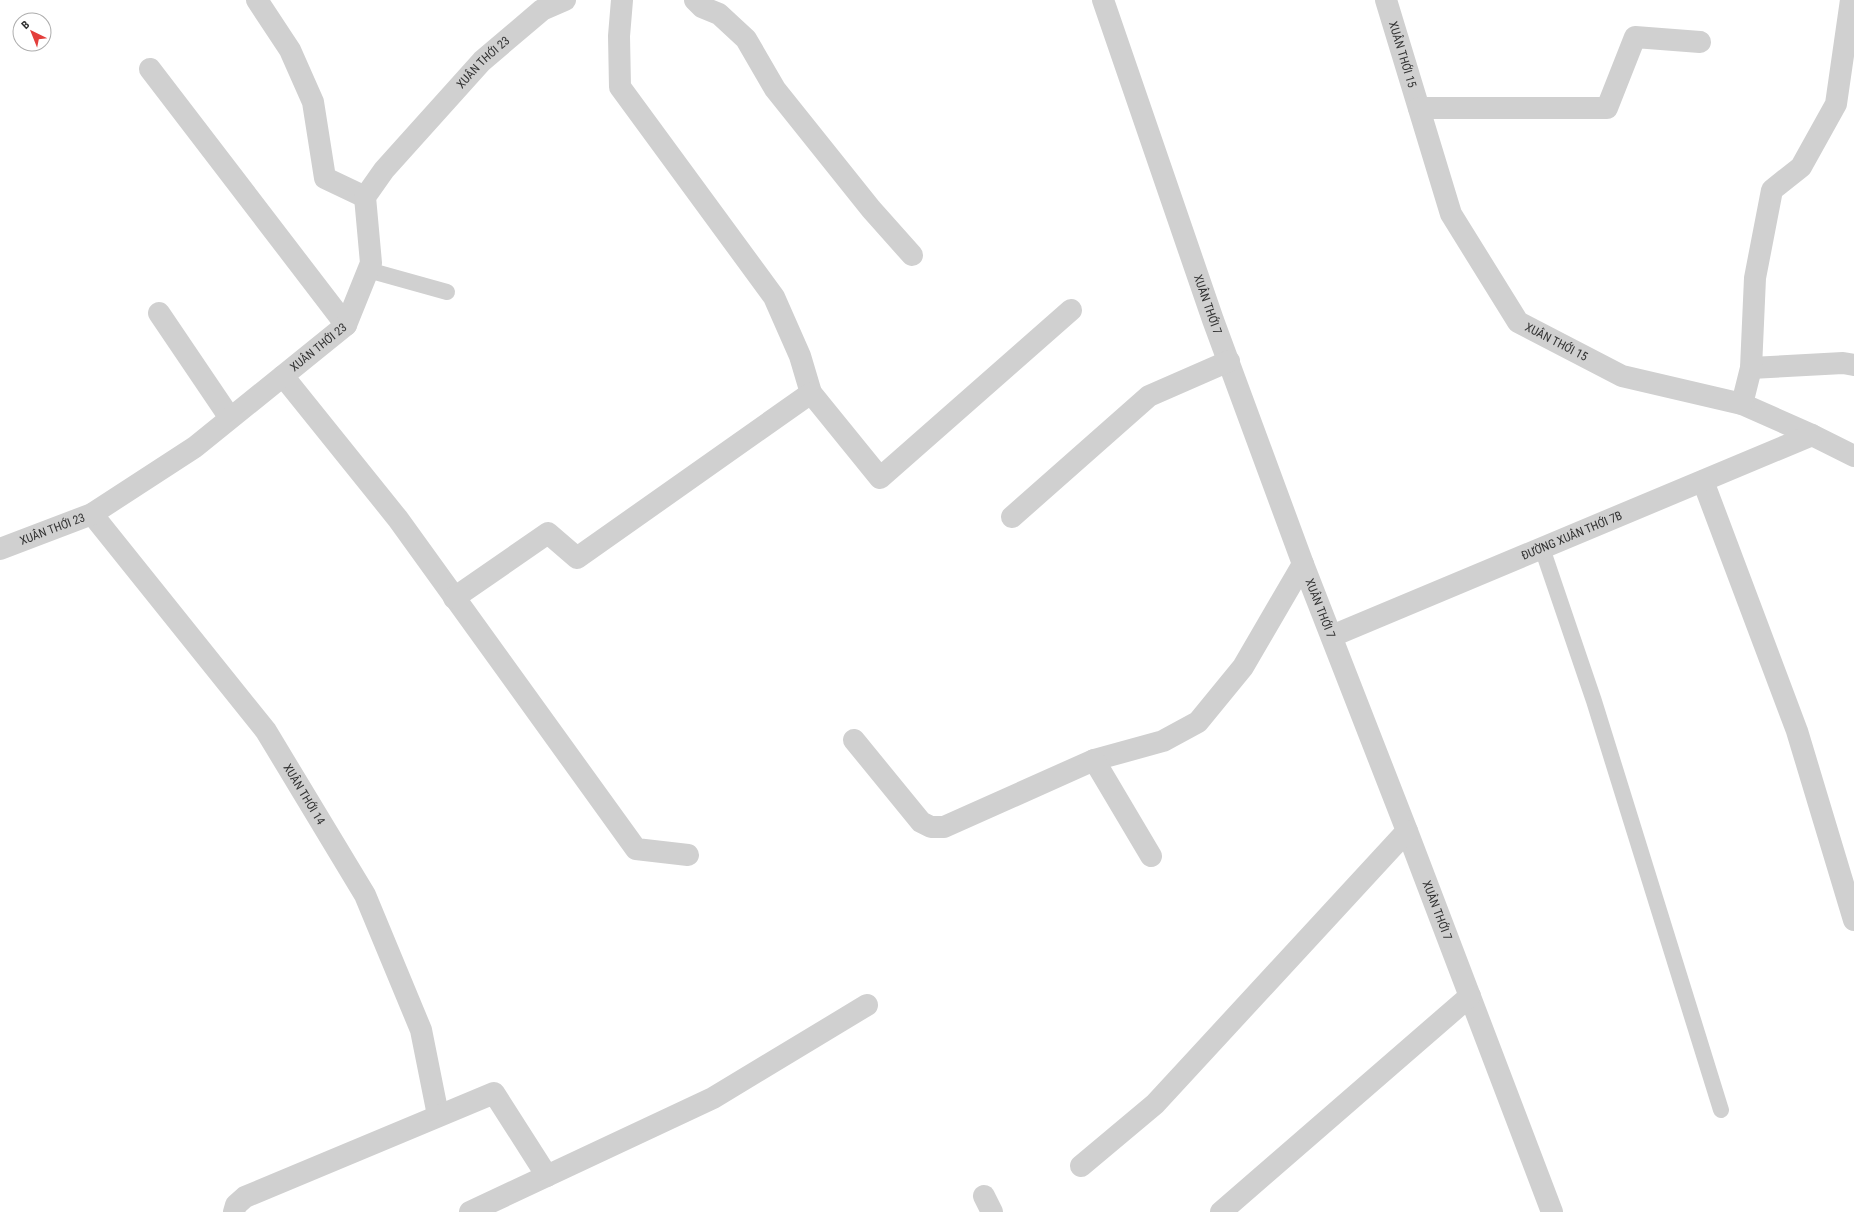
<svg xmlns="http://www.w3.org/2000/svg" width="1854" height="1212" viewBox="0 0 1854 1212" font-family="'Roboto Condensed',sans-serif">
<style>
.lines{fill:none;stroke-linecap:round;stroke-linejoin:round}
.lane{stroke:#d0d0d0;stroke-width:16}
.street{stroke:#d0d0d0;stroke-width:22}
.labels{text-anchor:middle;stroke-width:4;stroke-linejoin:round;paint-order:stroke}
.street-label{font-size:12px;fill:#333;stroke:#fff}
</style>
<rect width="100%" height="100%" fill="#fff"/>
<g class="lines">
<g class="lane">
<path d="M368,270L447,292"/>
<path d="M1542,548L1594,701L1721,1110"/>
</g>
<g class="street">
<path d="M257,0L290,50L313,102L325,178L365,197"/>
<path d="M622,0L619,36L620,87L774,297L800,356L811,393"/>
<path d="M695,0L702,7L719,14L746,39L775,89L871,209L912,255"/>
<path id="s1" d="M1103,0L1213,320L1303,564L1407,831L1552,1212"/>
<path id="s2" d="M1386,0L1451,214L1518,322L1622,376L1742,404L1812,435L1854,456"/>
<path d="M150,69L346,325"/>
<path d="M1419,108H1607L1635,37L1700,42"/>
<path d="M159,313L230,418"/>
<path d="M1751,368L1843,363L1854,365"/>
<path d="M283,376L398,519L636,849L688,855"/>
<path d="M1742,404L1751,368L1755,278L1772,190L1801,167L1836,104L1851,0"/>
<path d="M1703,481L1797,731L1854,920"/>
<path id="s3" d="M92,514L266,731L365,895L421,1030L438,1115"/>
<path d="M1012,517L1149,396L1229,361"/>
<path id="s4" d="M0,549L92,514L195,447L346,325L371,263L365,197L384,170L482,61L542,10L565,0"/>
<path d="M454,598L548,533L577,558L811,393L880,478L1071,310"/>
<path id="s5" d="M1332,636L1812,435"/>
<path d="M854,740L921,822L931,827H944L1094,760L1163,741L1198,722L1243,667L1303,564"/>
<path d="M1094,760L1151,856"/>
<path d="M1081,1166L1155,1104L1407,831"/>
<path d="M984,1196L992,1212"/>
<path d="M234,1212L236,1205L245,1197L494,1093L547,1176"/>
<path d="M470,1212L713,1098L867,1005"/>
<path d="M1221,1212L1470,996"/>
</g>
</g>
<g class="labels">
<g class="street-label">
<text dy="4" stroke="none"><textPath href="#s2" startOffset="57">XUÂN THỚI 15</textPath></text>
<text dy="4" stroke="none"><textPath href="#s4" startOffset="728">XUÂN THỚI 23</textPath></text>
<text dy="4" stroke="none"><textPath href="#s1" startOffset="322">XUÂN THỚI 7</textPath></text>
<text dy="4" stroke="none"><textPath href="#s2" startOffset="394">XUÂN THỚI 15</textPath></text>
<text dy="4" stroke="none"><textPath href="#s4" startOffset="380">XUÂN THỚI 23</textPath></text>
<text dy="4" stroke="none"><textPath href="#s4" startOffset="56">XUÂN THỚI 23</textPath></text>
<text dy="4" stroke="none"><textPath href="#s5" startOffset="260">ĐƯỜNG XUÂN THỚI 7B</textPath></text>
<text dy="4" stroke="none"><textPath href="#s1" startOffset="646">XUÂN THỚI 7</textPath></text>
<text dy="4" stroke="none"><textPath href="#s3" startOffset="352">XUÂN THỚI 14</textPath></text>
<text dy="4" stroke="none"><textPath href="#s1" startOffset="970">XUÂN THỚI 7</textPath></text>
</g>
</g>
<g transform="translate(32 32) rotate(317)"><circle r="19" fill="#ffffff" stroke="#adadad"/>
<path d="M0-3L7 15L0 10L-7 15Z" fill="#e33e3b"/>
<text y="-6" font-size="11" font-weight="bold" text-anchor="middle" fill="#333333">B</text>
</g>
</svg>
